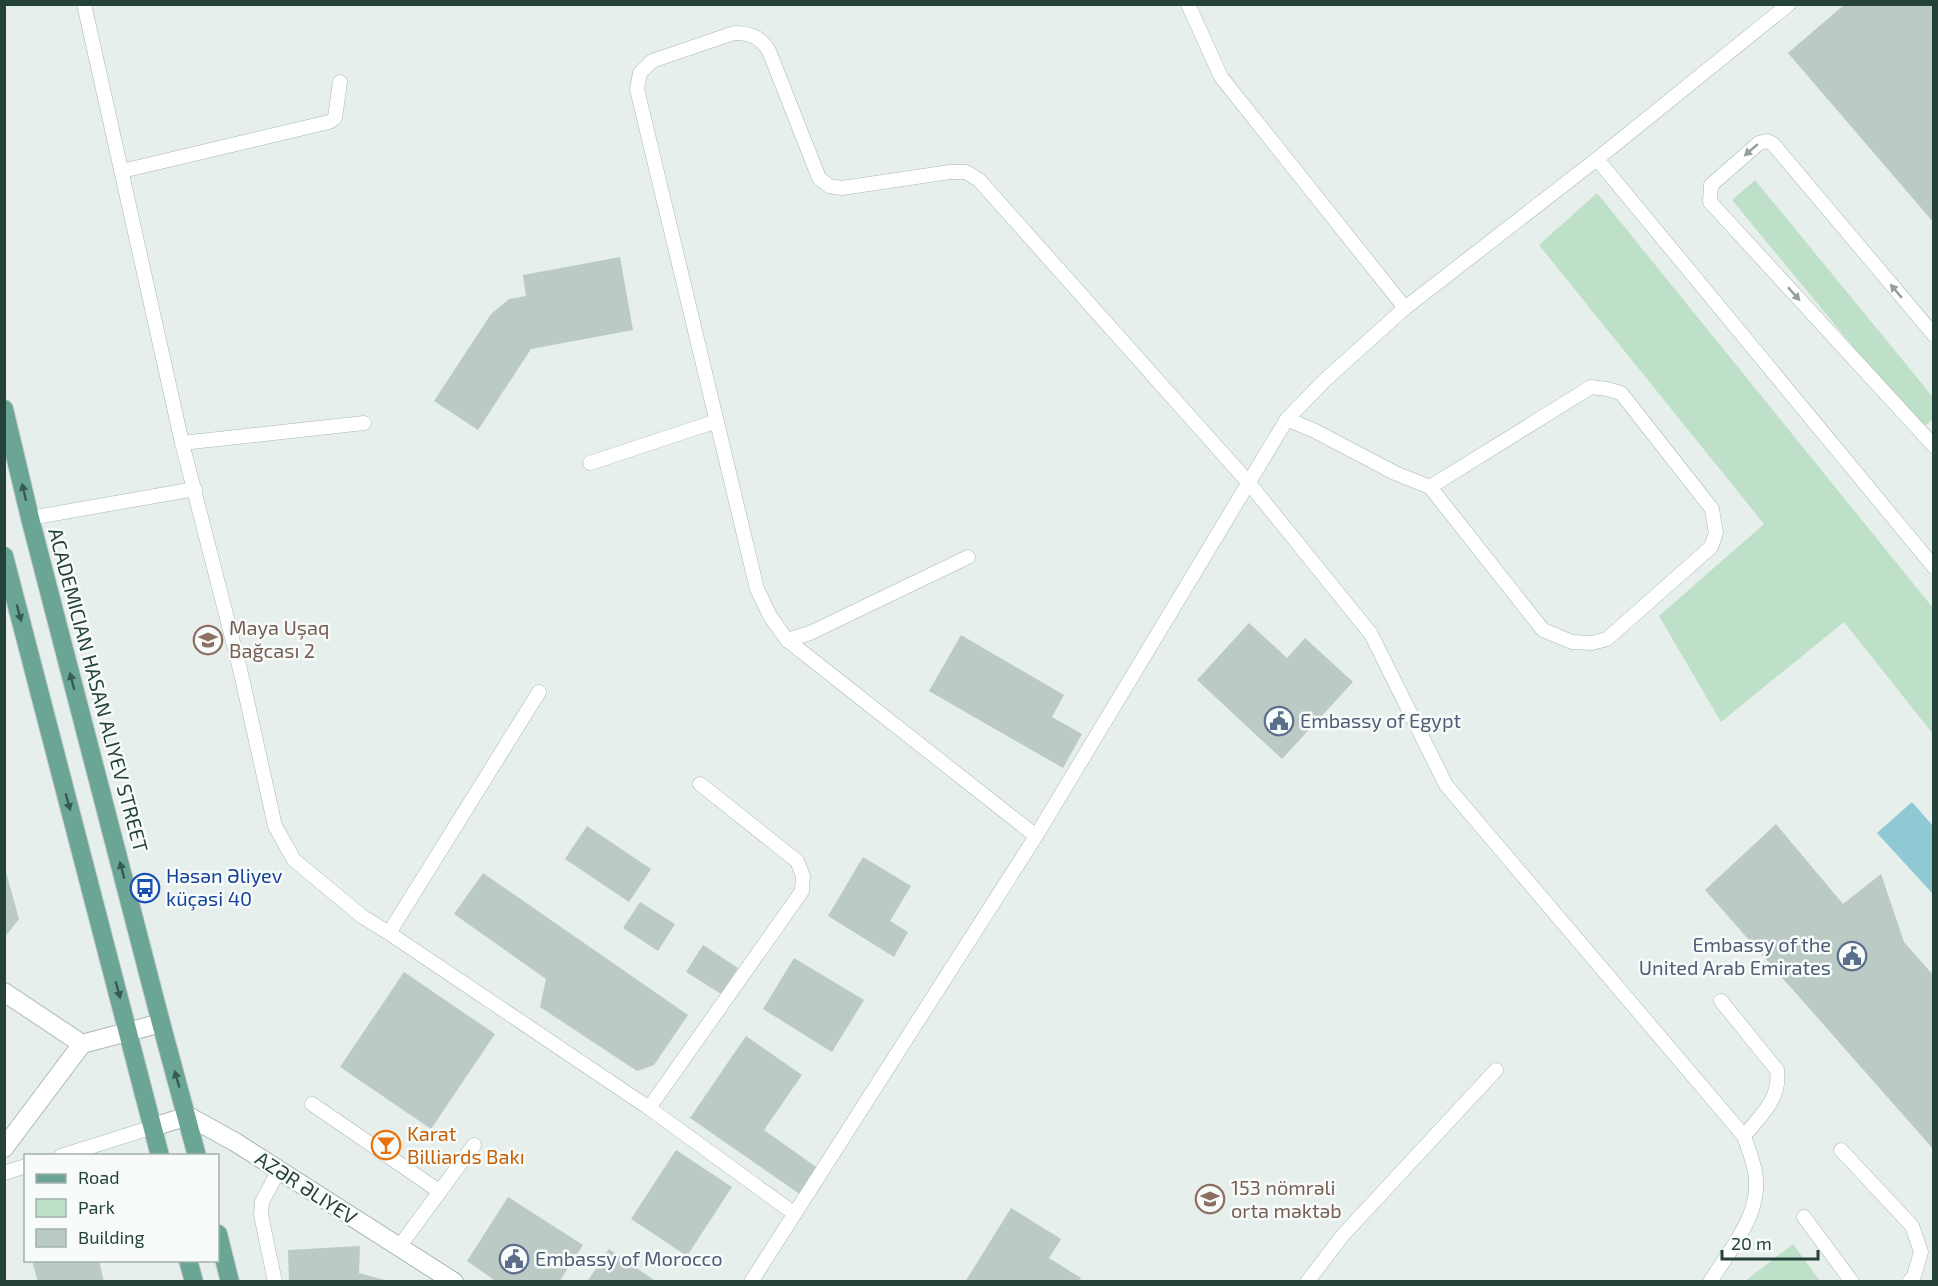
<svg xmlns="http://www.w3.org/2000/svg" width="1938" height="1286" viewBox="0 0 1938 1286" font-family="'Exo 2',sans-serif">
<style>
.green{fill:#bfe0c8}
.water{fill:#8ec9d4}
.building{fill:#bbcac4}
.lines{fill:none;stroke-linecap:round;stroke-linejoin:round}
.lane-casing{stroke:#a8b8b2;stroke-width:15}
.street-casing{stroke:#a8b8b2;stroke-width:20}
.primary-casing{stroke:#c2cac8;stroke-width:20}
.lane{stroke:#fff;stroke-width:14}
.street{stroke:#fff;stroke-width:18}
.primary{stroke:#6aa596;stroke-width:18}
.oneway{fill:#92a09c}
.oneway2{fill:#365b51}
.labels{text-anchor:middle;stroke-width:5;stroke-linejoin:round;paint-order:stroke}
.education-label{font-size:20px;fill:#785e54;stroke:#f7fbf9;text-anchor:start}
.street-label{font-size:20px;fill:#24423a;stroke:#f7fbf9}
.service-label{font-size:20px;fill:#4e5e75;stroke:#f7fbf9;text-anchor:start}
.transit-label{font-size:20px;fill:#164399;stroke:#f7fbf9;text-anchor:start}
.food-label{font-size:20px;fill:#c56008;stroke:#f7fbf9;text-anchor:start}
</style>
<rect width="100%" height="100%" fill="#e6efeb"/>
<g class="green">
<path d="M1755,180L1933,397V419L1921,429L1732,200Z"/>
<path d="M1597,193L1933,608V734L1844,622L1721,722L1659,616L1764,524L1539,245Z"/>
<path d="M1793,1244L1820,1281H1745Z"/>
</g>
<path class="water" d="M1912,802L1933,826V894L1877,833Z"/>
<g class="building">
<path d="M1845,4H1934V223L1788,53Z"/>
<path d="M620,257L633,330L531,349L478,430L434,401L491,314L509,299L526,296L523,275Z"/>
<path d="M1249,623L1287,658L1305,638L1353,682L1282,759L1197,680Z"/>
<path d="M961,635L1064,695L1052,717L1082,734L1063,768L929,691Z"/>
<path d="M1776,824L1843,904L1881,874L1904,942L1934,976V1150L1705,890Z"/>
<path d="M587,826L651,869L629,902L565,859Z"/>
<path d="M863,857L911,886L890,921L908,932L894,957L828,916Z"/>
<path d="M4,865L19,919L4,938Z"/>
<path d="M483,873L688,1015L654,1065L637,1071L540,1007L546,979L454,914Z"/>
<path d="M640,902L675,924L658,951L623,928Z"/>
<path d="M703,945L738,968L721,994L686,972Z"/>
<path d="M794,958L864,1000L832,1052L763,1009Z"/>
<path d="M404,972L495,1034L431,1129L340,1067Z"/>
<path d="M746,1036L802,1075L764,1130L819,1169L801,1195L690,1118Z"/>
<path d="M676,1150L732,1187L687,1256L631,1219Z"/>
<path d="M508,1197L583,1245L559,1282H497L467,1261Z"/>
<path d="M1011,1208L1061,1239L1049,1258L1081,1278L1079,1282H965Z"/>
<path d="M360,1246L359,1273L392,1282H289L288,1250Z"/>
<path d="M609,1249L657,1282H587Z"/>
<path d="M32,1260H99L104,1282H38Z"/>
</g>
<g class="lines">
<g class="lane-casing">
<g id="lane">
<path d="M84,4L182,443L240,669L275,826L294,860L363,917L389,933L649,1108L795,1214"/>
<path d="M1188,4L1221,77L1405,308"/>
<path d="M1597,159L1934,567"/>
<path d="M122,171L329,122L335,118L340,82"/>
<path d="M1934,335L1773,144L1767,141L1759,143L1711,185L1710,202L1934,446"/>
<path d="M1287,419L1315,431L1395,473L1430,487L1543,630L1572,642L1592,643L1607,639L1711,547L1716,533L1712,509L1621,393L1607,389L1591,387L1430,487"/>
<path d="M182,443L364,423"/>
<path d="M590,463L717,421"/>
<path d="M30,518L195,489"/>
<path d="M787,640L810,633L968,557"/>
<path d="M1036,836L787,640L770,616L757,589L637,89L640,73L652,61L734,33C751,33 760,37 769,51L819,178L829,186L842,188L950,172H966L979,180L1248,482L1371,634L1446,785L1744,1136C1748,1148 1753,1160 1755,1172C1763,1213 1730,1249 1710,1282"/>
<path d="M389,933L539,692"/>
<path d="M1721,1001L1777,1070C1781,1099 1761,1115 1744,1136"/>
<path d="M312,1104L439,1191"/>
<path d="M649,1108L802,891L803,876L797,861L700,784"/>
<path d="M1841,1150L1912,1226L1921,1252L1914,1276L1909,1282"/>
<path d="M61,1156L153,1127"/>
<path d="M4,1173L26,1166"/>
<path d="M1804,1217L1852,1282"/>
<path d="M399,1247L474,1145"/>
<path d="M275,1282L261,1215L262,1202L279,1170"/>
<path d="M751,1282L1036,836L1287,419L1325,380L1405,308L1597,159L1789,4"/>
<path d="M1307,1282L1343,1235L1496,1070"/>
</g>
</g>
<g class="street-casing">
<g id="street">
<path d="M4,992L82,1044L161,1023"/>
<path d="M153,1127L188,1116L235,1142L454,1282"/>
<path d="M4,1148L82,1044"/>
</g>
</g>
<g class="primary-casing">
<g id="primary">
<path d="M4,409L30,518L161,1023L197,1156"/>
<path d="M4,556L160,1156"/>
<path d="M218,1234L230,1282"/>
<path d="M188,1260L194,1282"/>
</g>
</g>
<use href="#lane" class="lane"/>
<use href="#street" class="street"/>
<use href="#primary" class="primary"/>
</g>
<defs><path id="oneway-solid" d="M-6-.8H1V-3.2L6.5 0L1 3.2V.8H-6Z" transform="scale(1.5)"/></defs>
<g class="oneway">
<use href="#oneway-solid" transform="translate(1751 150) rotate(139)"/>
<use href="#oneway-solid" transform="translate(1896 291) rotate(-130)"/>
<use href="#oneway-solid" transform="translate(1794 294) rotate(48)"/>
</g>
<g class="oneway2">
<use href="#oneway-solid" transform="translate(24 492) rotate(-103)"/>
<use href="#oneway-solid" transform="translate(19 613) rotate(75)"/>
<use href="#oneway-solid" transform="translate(72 681) rotate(-105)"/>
<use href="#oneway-solid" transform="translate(68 802) rotate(75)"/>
<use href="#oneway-solid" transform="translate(122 870) rotate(-105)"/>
<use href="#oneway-solid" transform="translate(118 990) rotate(75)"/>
<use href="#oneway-solid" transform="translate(177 1079) rotate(-106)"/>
</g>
<defs>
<g id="school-ring" transform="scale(1.5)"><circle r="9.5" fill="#f7fbf9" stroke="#8d6e63" stroke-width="1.5"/><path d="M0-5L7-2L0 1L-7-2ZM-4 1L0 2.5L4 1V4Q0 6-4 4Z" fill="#8d6e63"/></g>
<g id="civic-ring" transform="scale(1.5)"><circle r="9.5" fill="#f7fbf9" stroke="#5c6f8a" stroke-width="1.5"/><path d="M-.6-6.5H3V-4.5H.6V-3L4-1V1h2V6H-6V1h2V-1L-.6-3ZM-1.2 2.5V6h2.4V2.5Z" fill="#5c6f8a"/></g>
<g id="bus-ring" transform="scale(1.5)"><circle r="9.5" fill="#f7fbf9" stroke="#1a4fb4" stroke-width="1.5"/><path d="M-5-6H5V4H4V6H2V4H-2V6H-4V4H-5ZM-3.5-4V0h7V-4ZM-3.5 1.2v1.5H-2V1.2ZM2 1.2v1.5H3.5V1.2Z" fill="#1a4fb4"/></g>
<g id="bar-ring" transform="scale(1.5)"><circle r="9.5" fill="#f7fbf9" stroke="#e8710a" stroke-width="1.5"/><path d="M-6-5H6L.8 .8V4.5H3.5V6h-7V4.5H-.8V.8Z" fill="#e8710a"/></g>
</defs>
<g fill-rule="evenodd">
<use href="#school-ring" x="208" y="640"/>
<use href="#civic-ring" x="1279" y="721"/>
<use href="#bus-ring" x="145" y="888"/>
<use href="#civic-ring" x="1852" y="956"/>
<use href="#bar-ring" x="386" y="1145"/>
<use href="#school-ring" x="1210" y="1199"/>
<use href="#civic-ring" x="514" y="1259"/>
</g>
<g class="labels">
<g class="education-label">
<text x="229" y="635">Maya Uşaq<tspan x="229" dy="23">Bağcası 2</tspan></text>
<text x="1231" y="1195">153 nömrəli<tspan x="1231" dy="23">orta məktəb</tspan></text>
</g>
<g class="street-label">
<text transform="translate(98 690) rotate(75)" y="7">ACADEMICIAN HASAN ALIYEV STREET</text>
<text transform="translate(306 1188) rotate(33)" y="7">AZƏR ƏLIYEV</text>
</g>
<g class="service-label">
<text x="1300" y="728">Embassy of Egypt</text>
<text x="1831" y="952" text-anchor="end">Embassy of the<tspan x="1831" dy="23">United Arab Emirates</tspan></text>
<text x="535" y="1266">Embassy of Morocco</text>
</g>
<g class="transit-label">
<text x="166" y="883">Həsən Əliyev<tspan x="166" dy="23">küçəsi 40</tspan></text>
</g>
<g class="food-label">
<text x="407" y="1141">Karat<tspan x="407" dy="23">Billiards Bakı</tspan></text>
</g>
</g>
<rect width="1938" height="1286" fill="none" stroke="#24423a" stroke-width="12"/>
<rect x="24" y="1154" width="195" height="108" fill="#f7fbf9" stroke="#a3b1ad" stroke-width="1.5"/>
<rect x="36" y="1174" width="30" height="9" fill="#6aa596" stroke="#a3b1ad" stroke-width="1.5"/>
<text x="78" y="1184" font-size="18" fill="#24423a">Road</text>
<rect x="36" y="1199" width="30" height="18" fill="#bfe0c8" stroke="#a3b1ad" stroke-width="1.5"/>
<text x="78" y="1214" font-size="18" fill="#24423a">Park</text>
<rect x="36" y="1229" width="30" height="18" fill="#bbcac4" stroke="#a3b1ad" stroke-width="1.5"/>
<text x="78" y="1244" font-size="18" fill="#24423a">Building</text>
<path d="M1722 1250v9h96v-9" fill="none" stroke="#24423a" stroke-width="3"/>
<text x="1731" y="1250" font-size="18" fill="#24423a" stroke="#f7fbf9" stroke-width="4.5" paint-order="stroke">20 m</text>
</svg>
